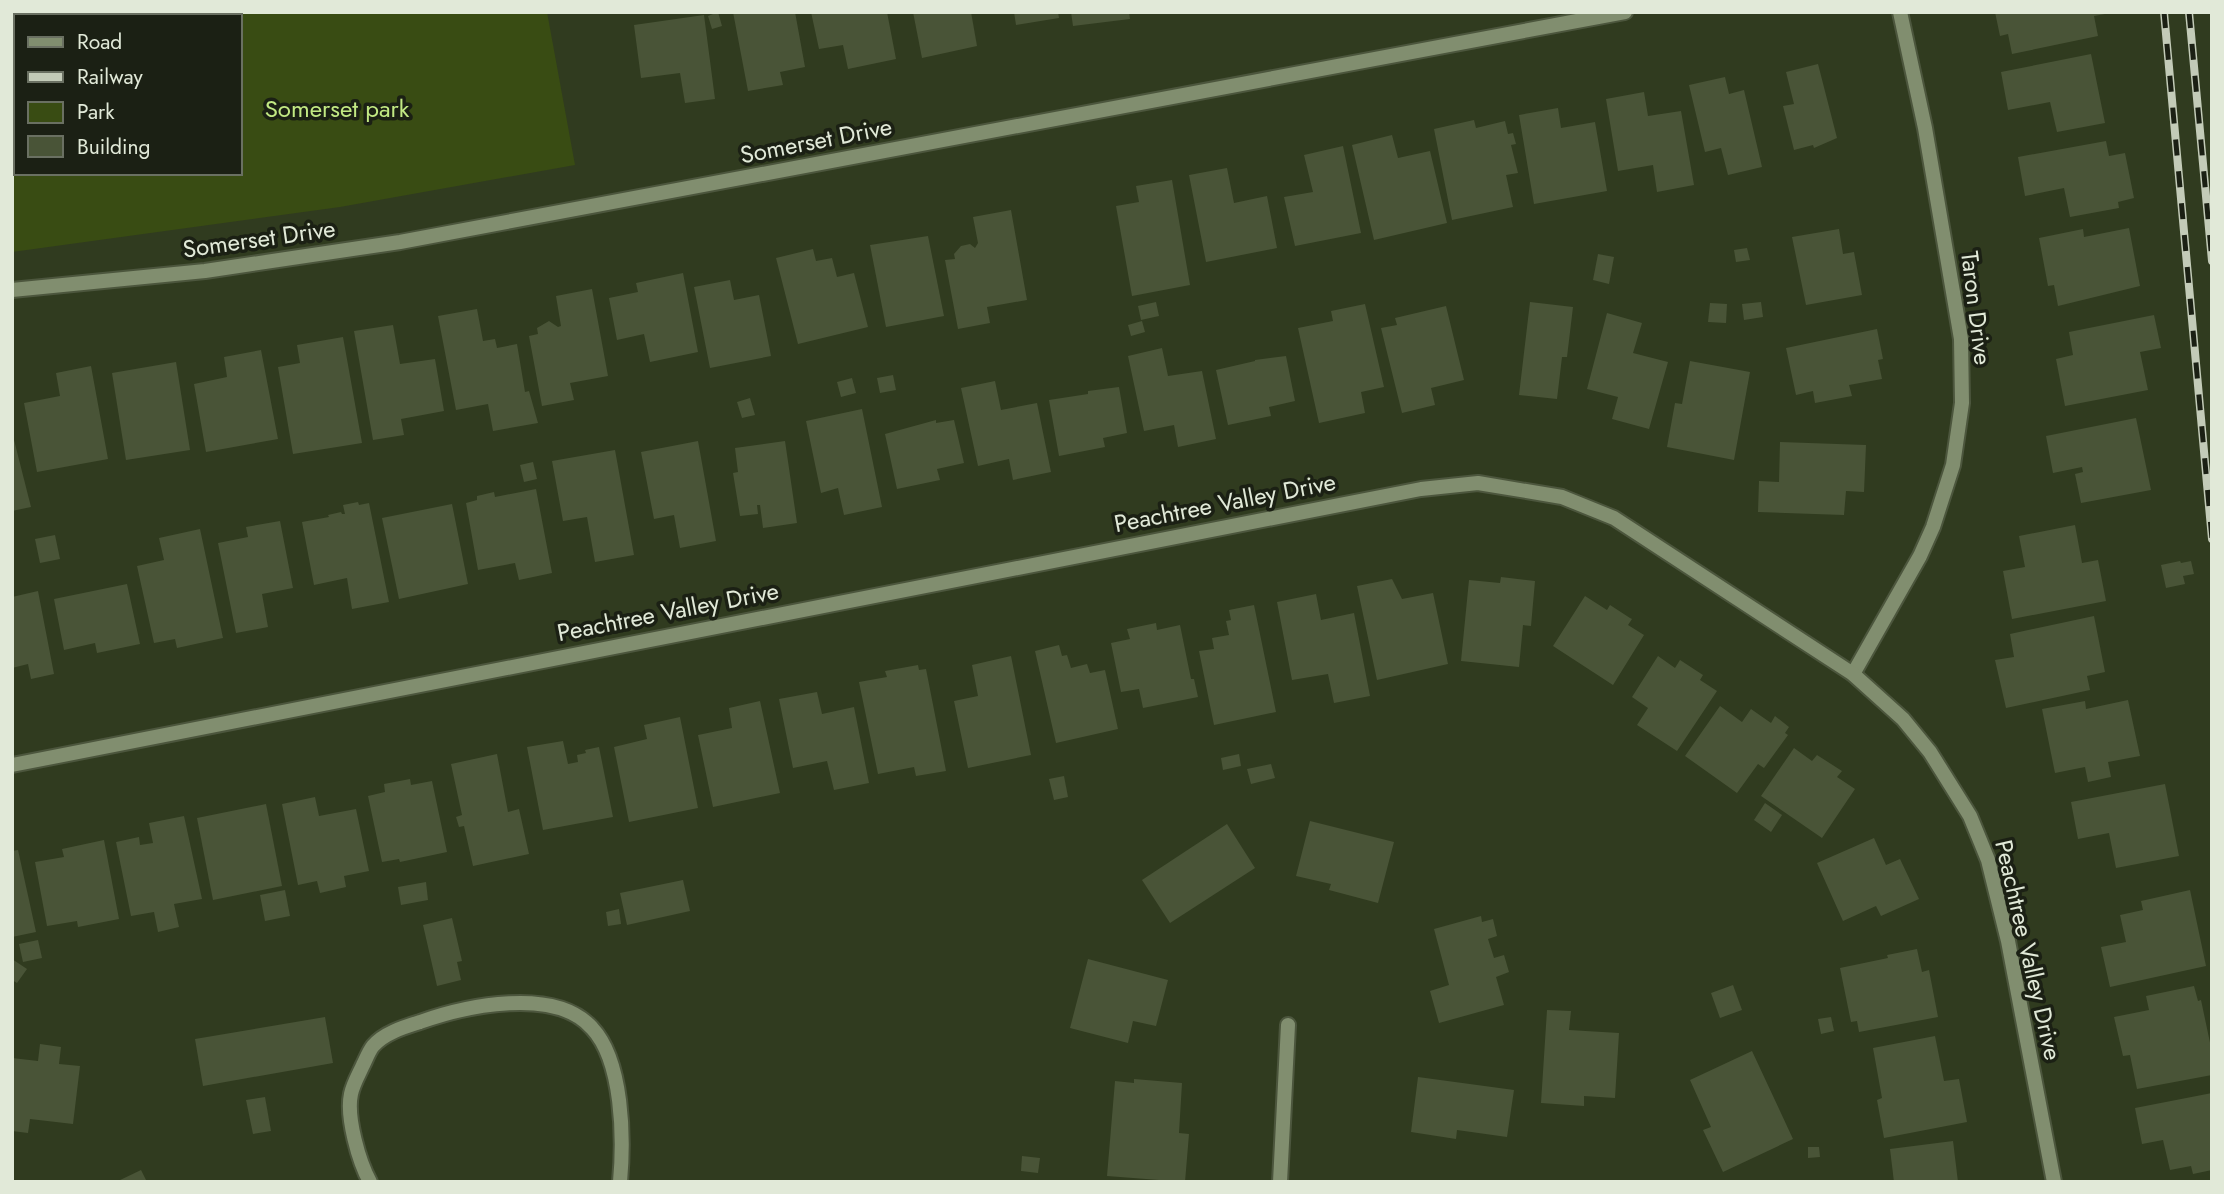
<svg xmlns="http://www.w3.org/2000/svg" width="2224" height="1194" viewBox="0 0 2224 1194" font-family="Jost,sans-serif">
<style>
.green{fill:#394c13}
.building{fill:#495437}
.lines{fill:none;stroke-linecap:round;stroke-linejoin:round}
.lane-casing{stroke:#4c563d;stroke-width:18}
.street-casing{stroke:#4c563d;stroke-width:18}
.lane{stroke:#818e6f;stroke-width:14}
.street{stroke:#818e6f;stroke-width:14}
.rail-casing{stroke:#c3cbb8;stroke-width:8}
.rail{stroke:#1b2014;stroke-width:5;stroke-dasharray:16;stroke-linecap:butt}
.labels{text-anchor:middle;stroke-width:7;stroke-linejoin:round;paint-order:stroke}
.park-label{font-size:24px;fill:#c2e983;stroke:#1b2014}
.street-label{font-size:24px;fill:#e1e9d8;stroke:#1b2014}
</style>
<rect width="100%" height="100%" fill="#303b1f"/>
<path class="green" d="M60,12H547L575,165L340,207L12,252V156L16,145V173H240V16H59Z"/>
<g class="building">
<path d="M718,12L722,26L712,29L708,16Z"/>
<path d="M733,12H795L805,67L780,72L783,85L748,91Z"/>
<path d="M811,12H887L896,59L848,69L843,45L819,49Z"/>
<path d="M913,12H971L977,46L922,58Z"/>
<path d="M1014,12H1058L1059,18L1016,25Z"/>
<path d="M1071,12H1129L1130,19L1073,26Z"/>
<path d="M1995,12H2105V14L2094,16L2098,36L2012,54L2008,34L2000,36Z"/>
<path d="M704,15L715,99L685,103L680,73L641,78L634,25Z"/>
<path d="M2091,54L2105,123L2057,132L2050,102L2008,110L2001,72Z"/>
<path d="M1818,64L1837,138L1814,148L1813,145L1794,150L1783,106L1794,104L1786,72Z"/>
<path d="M1725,77L1729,94L1744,90L1762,167L1728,175L1721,148L1705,152L1689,85Z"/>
<path d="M1644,92L1648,116L1681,111L1694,185L1657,192L1653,165L1618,171L1606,99Z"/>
<path d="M1558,108L1561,128L1595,122L1607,191L1534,204L1519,115Z"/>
<path d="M1474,120L1476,128L1505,121L1508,134L1513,133L1516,144L1511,145L1518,173L1506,175L1513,207L1452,220L1434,129Z"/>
<path d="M1392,135L1398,158L1430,151L1447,223L1374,240L1352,145Z"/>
<path d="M2106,141L2109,156L2125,153L2134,198L2118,202L2119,208L2070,217L2064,188L2025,196L2018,157Z"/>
<path d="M1343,146L1361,233L1295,246L1284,197L1313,192L1304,155Z"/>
<path d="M1227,168L1234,203L1267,196L1277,248L1206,262L1189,175Z"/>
<path d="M1172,180L1190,285L1132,296L1116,206L1139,202L1136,186Z"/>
<path d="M1011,210L1027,300L987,307L990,323L958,329L945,260L955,259L954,254L961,246L970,244L975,248L978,243L973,217Z"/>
<path d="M2129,228L2140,286L2058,306L2054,285L2048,286L2039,238L2083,229L2084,237Z"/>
<path d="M1839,229L1843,254L1854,252L1862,295L1806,305L1792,237Z"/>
<path d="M928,236L944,316L886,327L870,245Z"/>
<path d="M1747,248L1750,260L1736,262L1734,250Z"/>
<path d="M813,249L816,261L832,258L837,277L854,273L868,327L798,344L776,258Z"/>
<path d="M1598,254L1614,257L1609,284L1593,280Z"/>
<path d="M683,273L698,352L650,362L644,334L617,340L609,298L638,292L636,283Z"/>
<path d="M730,280L734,300L759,295L771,356L710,368L694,287Z"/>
<path d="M592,289L608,376L570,383L574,400L542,406L529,336L538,334L537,328L549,321L558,327L561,326L556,296Z"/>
<path d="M1156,302L1159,316L1141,320L1138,306Z"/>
<path d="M1530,302L1573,307L1567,357H1562L1557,399L1519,395Z"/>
<path d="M1761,302L1763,317L1744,320L1742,304Z"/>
<path d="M1710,303L1727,304L1726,323L1708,322Z"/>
<path d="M1365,304L1384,387L1361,392L1365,413L1319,423L1298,328L1333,321L1331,311Z"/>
<path d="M1446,306L1464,380L1431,388L1435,405L1402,413L1381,328L1397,325L1395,318Z"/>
<path d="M477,309L483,341L495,339L497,348L517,344L525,392L529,391L538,423L493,431L488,404L456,410L438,316Z"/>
<path d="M1607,313L1642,323L1633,353L1668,362L1649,429L1612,419L1618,397L1587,389Z"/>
<path d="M2154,315L2161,348L2140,352L2148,390L2065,406L2056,359L2073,355L2069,332Z"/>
<path d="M1142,321L1145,332L1131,336L1128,325Z"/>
<path d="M393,325L400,364L435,359L444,411L401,419L404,435L373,440L354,331Z"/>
<path d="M1877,329L1883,359L1878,360L1882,379L1849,385L1852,396L1815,403L1813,391L1796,395L1786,348Z"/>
<path d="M343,337L362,443L293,454L278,367L300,363L297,345Z"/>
<path d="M1162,348L1168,376L1202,371L1216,439L1178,447L1174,425L1144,431L1128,356Z"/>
<path d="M261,350L278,439L206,452L194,384L227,377L224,357Z"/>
<path d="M1286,356L1295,401L1269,407L1271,416L1228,425L1216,370L1255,361V360Z"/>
<path d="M1690,361L1750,372L1734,460L1667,447L1675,403L1682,404Z"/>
<path d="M176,362L190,450L126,460L112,373Z"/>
<path d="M91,366L108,459L37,472L24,403L60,396L56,373Z"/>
<path d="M893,375L896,390L880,393L877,378Z"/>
<path d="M852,378L856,393L841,397L837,382Z"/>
<path d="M995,381L1001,410L1037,403L1051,472L1013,480L1009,459L978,466L961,388Z"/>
<path d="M1119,387L1127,433L1103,438L1105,447L1059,456L1049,400L1088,394V391Z"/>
<path d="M750,398L755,415L742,418L737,402Z"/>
<path d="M862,409L882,507L844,515L838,488L821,493L806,421Z"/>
<path d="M2136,418L2151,490L2081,503L2075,474L2083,472L2082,467L2053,473L2046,436Z"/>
<path d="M936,420V423L954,420L964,463L937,469L940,480L897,489L885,434Z"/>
<path d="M12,432L31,507L12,511Z"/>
<path d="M698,441L716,541L680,548L674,515L654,519L641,452Z"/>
<path d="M785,441L797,523L763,528L760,505H757L758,514L740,516L733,473L738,472L735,448Z"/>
<path d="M1780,442L1866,445L1864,492L1846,491L1844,515L1758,512L1759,481L1779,482Z"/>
<path d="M615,450L634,555L595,562L587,517L563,521L552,461Z"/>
<path d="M533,462L537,479L524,482L520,465Z"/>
<path d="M536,489L552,573L519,580L515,563L478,570L466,503L477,500V496L494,492L495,497Z"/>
<path d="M358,502L359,505L369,503L389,602L352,609L347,578L314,585L302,522L329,517L328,515L341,512L342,514H345L343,505Z"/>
<path d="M452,504L468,584L399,599L382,518Z"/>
<path d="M280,521L293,588L262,594L268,627L236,633L218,543L248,537L246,527Z"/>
<path d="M2075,525L2082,563L2098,560L2106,601L2012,619L2003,571L2025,567L2019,536Z"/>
<path d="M200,529L223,638L177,648L175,639L154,643L137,566L164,560L159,538Z"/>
<path d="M55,535L60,559L40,563L35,539Z"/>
<path d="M2180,561L2181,563L2191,561L2194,574L2183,576L2185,584L2166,588L2161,565Z"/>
<path d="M1501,577L1535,581L1531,626L1523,625L1519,667L1461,661L1469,580L1500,583Z"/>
<path d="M1392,579L1402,599L1433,593L1448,664L1377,680L1357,586Z"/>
<path d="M127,584L140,644L97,653L95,643L64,650L54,599Z"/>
<path d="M38,591L54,674L31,679L28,664L12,668V597Z"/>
<path d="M1316,594L1321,620L1354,613L1370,696L1334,703L1328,674L1292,680L1277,602Z"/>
<path d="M1585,596L1607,610L1610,605L1630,618L1632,619L1628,625L1644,635L1613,685L1553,646Z"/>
<path d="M1254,605L1276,712L1214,725L1199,651L1214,649L1212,638L1229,635L1226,621L1231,620L1229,610Z"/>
<path d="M2094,616L2105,672L2087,676L2090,690L2006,708L1995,660L2014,657L2010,634Z"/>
<path d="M1156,623L1157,630L1180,625L1191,679H1194L1198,697L1143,708L1139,689L1121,692L1111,643L1130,639L1127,629Z"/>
<path d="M1059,645L1062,656L1067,655L1071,668L1087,664L1090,673L1105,670L1118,729L1056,743L1035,651Z"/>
<path d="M1011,656L1031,755L968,768L954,701L978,696L972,665Z"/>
<path d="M1658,656L1675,668L1680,660L1703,675L1700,680L1717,691L1677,751L1637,725L1648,708L1632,697Z"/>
<path d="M918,665L919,670L926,669L946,771L916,776L914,767L878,774L859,682L887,677L885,671Z"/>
<path d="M817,692L822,714L854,707L869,783L834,790L827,761L793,768L779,699Z"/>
<path d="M2128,700L2140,756L2108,762L2111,777L2088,782L2085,767L2055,773L2042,709L2085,701L2086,709Z"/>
<path d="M760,701L780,793L713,807L698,735L732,728L729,708Z"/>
<path d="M1720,706L1742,722L1751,709L1771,723L1775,716L1789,727L1785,733L1788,735L1764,768L1758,764L1737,793L1685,756Z"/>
<path d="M680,717L698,808L629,822L614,747L647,739L644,725Z"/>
<path d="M563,741L568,764L578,762L577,755L586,753L585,750L599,747L613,817L543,830L527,747Z"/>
<path d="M1794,748L1812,761L1817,755L1842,771L1837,777L1855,789L1822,838L1761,796Z"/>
<path d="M497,754L508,812L519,809L529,854L473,866L464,826L459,827L456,817L462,815L451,764Z"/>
<path d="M1239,754L1241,766L1223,770L1221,758Z"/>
<path d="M1271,764L1275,778L1251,784L1247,769Z"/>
<path d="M1064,776L1068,797L1054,800L1049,779Z"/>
<path d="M410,779L411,785L432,781L447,852L400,862L399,859L382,862L368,796L385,792L384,784Z"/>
<path d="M2165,784L2179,856L2116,868L2109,833L2078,839L2071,802Z"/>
<path d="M315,797L319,816L356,809L369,871L344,876L346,887L320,893L317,881L298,885L282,804Z"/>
<path d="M1765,803L1782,815L1771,832L1754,820Z"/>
<path d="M266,804L282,886L213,900L197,818Z"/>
<path d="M184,816L202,899L174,904L179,927L158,932L154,912L131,916L116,842L139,837L140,845L153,843L149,823Z"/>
<path d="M1310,821L1394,842L1378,903L1329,890L1331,884L1296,876Z"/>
<path d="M1227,824L1255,868L1170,923L1142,880Z"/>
<path d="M1874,838L1886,865L1900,859L1919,899L1881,916L1876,906L1843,921L1817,863Z"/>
<path d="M104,840L119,919L78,927L77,921L47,926L35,862L64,857L62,849Z"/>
<path d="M18,850L36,932L12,937V851Z"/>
<path d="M683,880L690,911L627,925L620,893Z"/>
<path d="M426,882L428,900L401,905L398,887Z"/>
<path d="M285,890L290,916L265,921L260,895Z"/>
<path d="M2190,890L2206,966L2110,987L2101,947L2126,942L2120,915L2143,910L2141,901Z"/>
<path d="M619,909L621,924L608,926L606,912Z"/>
<path d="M1481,916L1482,922L1493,919L1497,936L1488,939L1494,958L1504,955L1509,972L1496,977L1504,1005L1439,1023L1430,991L1449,985L1434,929Z"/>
<path d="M452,918L462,961L457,962L461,980L437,986L423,925Z"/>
<path d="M38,940L42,958L23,962L19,944Z"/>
<path d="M1917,949L1922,972L1929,970L1938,1017L1859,1032L1857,1021L1851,1022L1840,968L1888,958L1887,955Z"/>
<path d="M12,959L27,969L17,983L12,980Z"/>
<path d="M1088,959L1168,980L1156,1026L1133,1021L1128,1043L1070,1028Z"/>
<path d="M1733,985L1742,1010L1720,1018L1711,993Z"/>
<path d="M2194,986L2198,1001L2201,1000L2212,1052V1075L2137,1089L2130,1055L2123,1056L2114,1017L2149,1010L2146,996Z"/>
<path d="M1547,1010L1571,1011L1569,1030L1619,1033L1615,1098L1584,1096V1106L1541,1103Z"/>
<path d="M325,1017L333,1063L203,1086L195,1039Z"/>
<path d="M1831,1017L1834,1031L1821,1034L1818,1019Z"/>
<path d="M1935,1036L1944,1081L1959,1079L1967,1122L1884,1138L1877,1100L1882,1098L1873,1048Z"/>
<path d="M40,1044L61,1047L59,1064L80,1066L73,1124L30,1119L28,1133L12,1131V1058L38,1061Z"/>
<path d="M1752,1051L1793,1139L1723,1172L1703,1130L1711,1127L1690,1080Z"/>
<path d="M1418,1077L1514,1090L1507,1137L1457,1130L1456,1139L1411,1132Z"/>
<path d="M1134,1079L1182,1083L1179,1133L1189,1134L1185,1182L1107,1176L1115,1081L1134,1083Z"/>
<path d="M2212,1093V1170L2193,1174L2191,1166L2170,1170L2163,1140L2142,1144L2135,1108Z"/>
<path d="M265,1097L271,1131L253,1134L246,1100Z"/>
<path d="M1953,1141L1958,1182H1894L1890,1149Z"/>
<path d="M1808,1147H1819L1820,1157L1808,1158Z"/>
<path d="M1022,1156L1040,1158L1038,1173L1021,1171Z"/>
<path d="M141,1170L147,1182H116Z"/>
</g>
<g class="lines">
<g class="lane-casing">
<path id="lane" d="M370,1182C359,1162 346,1117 351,1094C353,1084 359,1074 363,1065C366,1059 369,1051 373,1046C384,1033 404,1027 420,1022C465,1006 555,986 592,1028C623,1061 624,1138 620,1182"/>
</g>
<g class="street-casing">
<g id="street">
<path d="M12,290L205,271L400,242L1625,12"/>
<path d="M1853,674L1920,556L1933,527L1953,465L1962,403L1961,339L1925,128L1900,12"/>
<path d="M12,765L1421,489L1478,483L1562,497L1614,518L1853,674L1903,719L1930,752L1970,816L1988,860L2008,941L2054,1182"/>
<path d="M1280,1182L1288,1025"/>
</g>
</g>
<use href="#lane" class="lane"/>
<use href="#street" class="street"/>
<g class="rail-casing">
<g id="rail">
<path d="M2164,12L2212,539"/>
<path d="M2189,12L2212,261"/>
</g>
</g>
<use href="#rail" class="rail"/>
</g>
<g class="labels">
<g class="park-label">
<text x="337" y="117">Somerset park</text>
</g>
<g class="street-label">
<text transform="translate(816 141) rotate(-11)" y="8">Somerset Drive</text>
<text transform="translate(259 239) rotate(-8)" y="8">Somerset Drive</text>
<text transform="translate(1976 308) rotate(83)" y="8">Taron Drive</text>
<text transform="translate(1225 503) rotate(-11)" y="8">Peachtree Valley Drive</text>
<text transform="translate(668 612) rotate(-11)" y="8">Peachtree Valley Drive</text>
<text transform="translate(2028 950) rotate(77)" y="8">Peachtree Valley Drive</text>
</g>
</g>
<rect width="2224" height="1194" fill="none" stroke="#e1e9d8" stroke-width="28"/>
<rect x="14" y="14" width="228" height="161" fill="#1b2014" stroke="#6a7062" stroke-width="2"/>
<rect x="28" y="37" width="35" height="10" fill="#818e6f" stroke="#6a7062" stroke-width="2"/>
<text x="77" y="49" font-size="21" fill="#e1e9d8">Road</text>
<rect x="28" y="72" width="35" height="10" fill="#c3cbb8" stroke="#6a7062" stroke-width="2"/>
<text x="77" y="84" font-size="21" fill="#e1e9d8">Railway</text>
<rect x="28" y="102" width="35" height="21" fill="#394c13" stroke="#6a7062" stroke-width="2"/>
<text x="77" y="119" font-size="21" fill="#e1e9d8">Park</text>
<rect x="28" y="136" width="35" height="21" fill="#495437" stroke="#6a7062" stroke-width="2"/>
<text x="77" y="154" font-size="21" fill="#e1e9d8">Building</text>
</svg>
